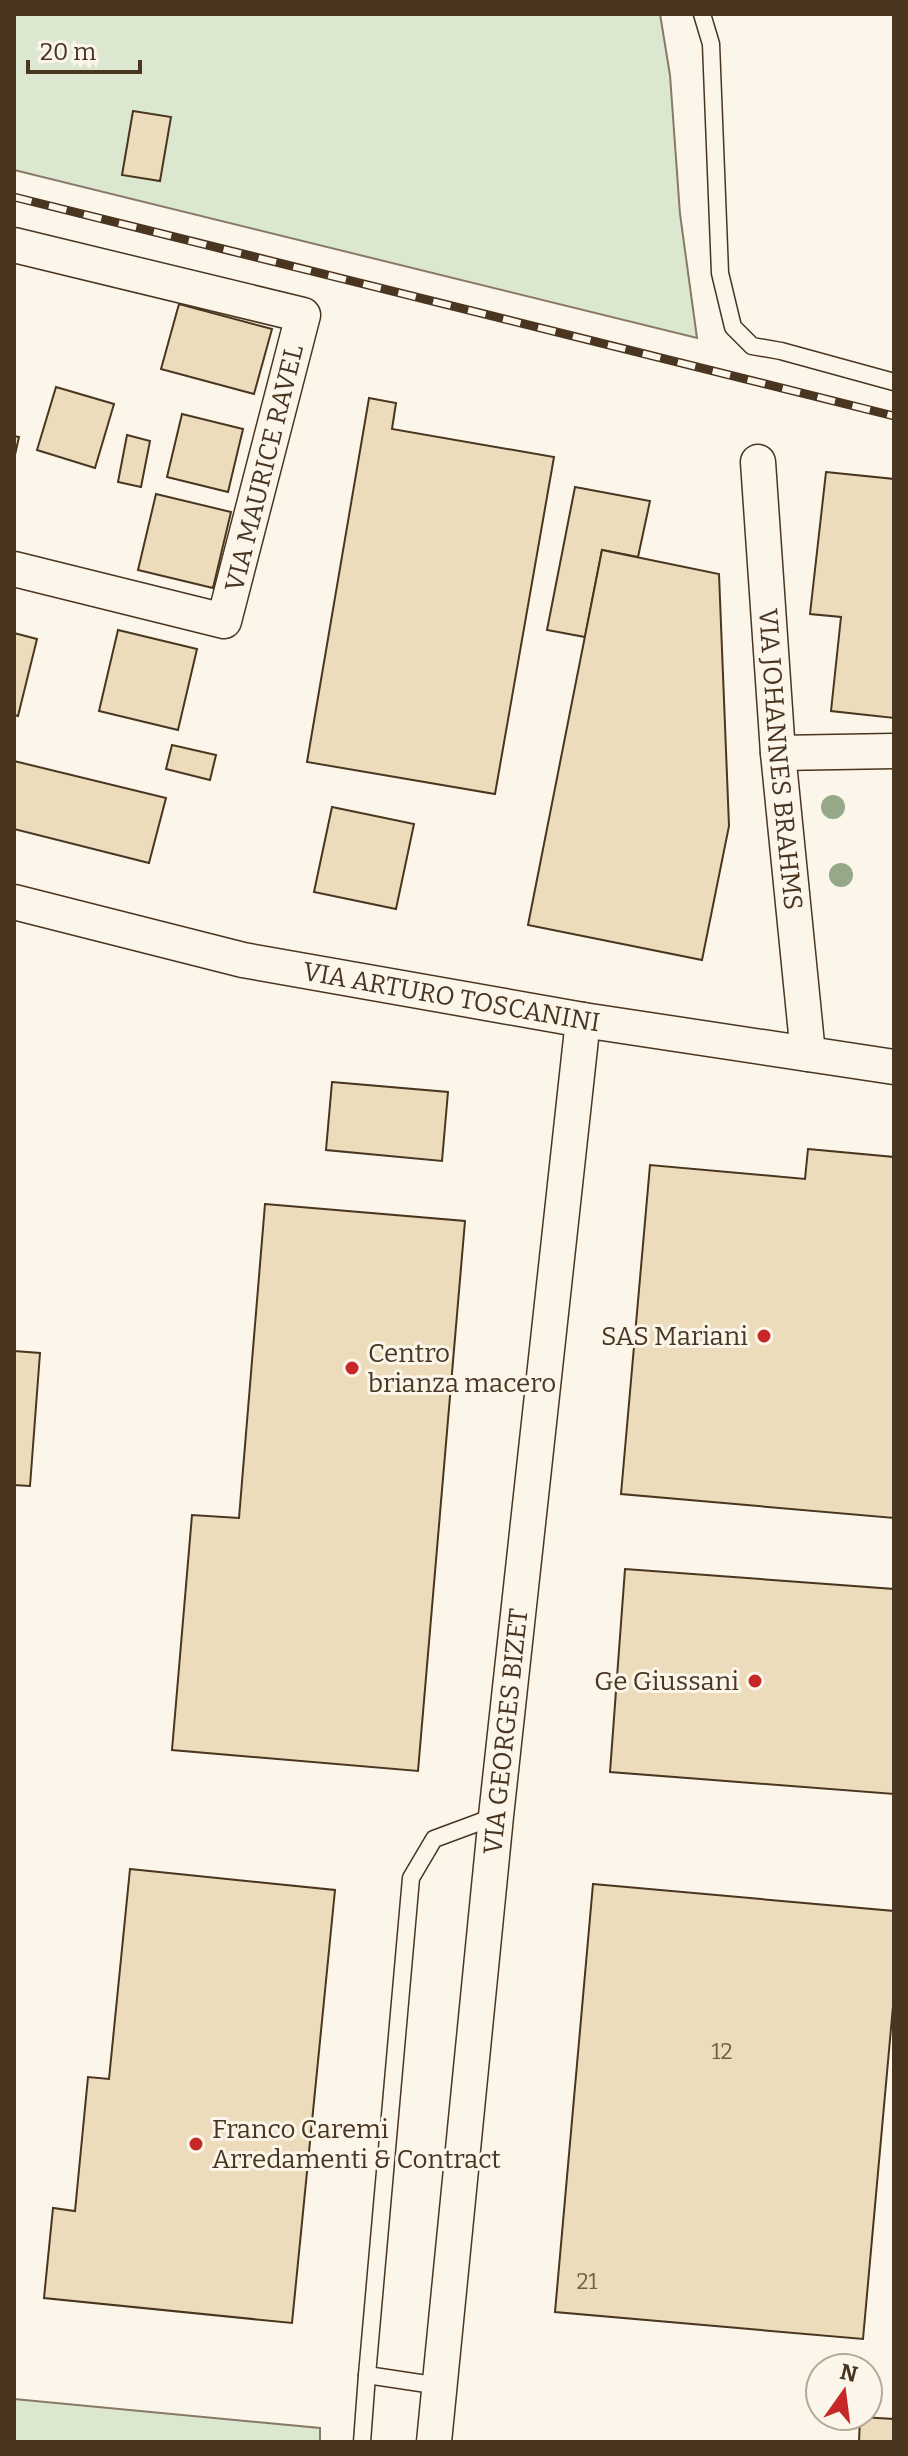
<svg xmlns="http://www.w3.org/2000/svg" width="908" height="2456" viewBox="0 0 908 2456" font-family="Bitter,serif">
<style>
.green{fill:#dce7d0;stroke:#887966;stroke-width:2}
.building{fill:#ecdcbc;stroke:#4a3520;stroke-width:2}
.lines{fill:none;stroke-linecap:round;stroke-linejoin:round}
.lane-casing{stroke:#4a3520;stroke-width:19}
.street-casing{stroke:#4a3520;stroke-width:37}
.lane{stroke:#fbf6e9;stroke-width:16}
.street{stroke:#fbf6e9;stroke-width:34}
.rail-casing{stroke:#4a3520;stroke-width:9}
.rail{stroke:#fbf6e9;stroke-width:6;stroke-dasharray:18;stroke-linecap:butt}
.tree{fill:#96a887}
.poi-dot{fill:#c62828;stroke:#fbf6e9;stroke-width:3}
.labels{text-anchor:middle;stroke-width:6;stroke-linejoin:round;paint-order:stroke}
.number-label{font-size:22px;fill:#725f47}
.street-label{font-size:26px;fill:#4a3520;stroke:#fbf6e9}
.poi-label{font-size:26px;fill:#4a3520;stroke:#fbf6e9;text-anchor:end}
</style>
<rect width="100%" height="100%" fill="#fbf6e9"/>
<g class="green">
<path d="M14,14H660L670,75L680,214L697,338L14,170Z"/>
<path d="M14,2399L320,2428V2442H14Z"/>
</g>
<g class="building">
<path d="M133,111L171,117L160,181L122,175Z"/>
<path d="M179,304L272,329L254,394L161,369Z"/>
<path d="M56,387L114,404L95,468L37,450Z"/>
<path d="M369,398L396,403L392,429L554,457L495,794L307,762Z"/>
<path d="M182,414L243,429L228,492L167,477Z"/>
<path d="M127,435L150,441L141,487L118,482Z"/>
<path d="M14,436L19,437L14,459Z"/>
<path d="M826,472L894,479V718L831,711L841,617L810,614Z"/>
<path d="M575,487L650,501L638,557L602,550L585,637L547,630Z"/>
<path d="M156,494L231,512L213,588L138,570Z"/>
<path d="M602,550L719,574L729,826L702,960L528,925Z"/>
<path d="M118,630L197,649L178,730L99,711Z"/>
<path d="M14,633L37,639L18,716L14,715Z"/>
<path d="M172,745L216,755L210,780L166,769Z"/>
<path d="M14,761L166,798L149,863L14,829Z"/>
<path d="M332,807L414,824L396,909L314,892Z"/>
<path d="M332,1082L448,1092L442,1161L326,1150Z"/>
<path d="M808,1149L894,1157V1518L621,1494L650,1165L805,1179Z"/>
<path d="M265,1204L465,1221L418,1771L172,1750L192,1515L239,1518Z"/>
<path d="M14,1351L40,1353L30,1486L14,1485Z"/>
<path d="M625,1569L894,1589V1794L610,1772Z"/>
<path d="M130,1869L335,1890L292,2323L44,2298L53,2208L75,2211L88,2077L109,2079Z"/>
<path d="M593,1884L894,1911V1995L863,2339L555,2312Z"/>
<path d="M860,2417L894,2419V2442H859Z"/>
</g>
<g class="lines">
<g class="lane-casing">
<g id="lane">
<path d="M702,14L711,44L720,273L733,327L752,346L781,351L894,382"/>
<path d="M440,2386L367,2375L411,1878L434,1839L496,1816"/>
<path d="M362,2442L367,2375"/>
</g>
</g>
<g class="street-casing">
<g id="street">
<path d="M14,245L303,315L224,621L14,569"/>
<path id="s1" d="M758,462L778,753L808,1054"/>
<path d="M778,753L894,751"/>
<path id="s2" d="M14,902L243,960L583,1020L894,1067"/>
<path id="s3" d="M434,2442L496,1816L583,1020"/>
</g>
</g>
<use href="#lane" class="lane"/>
<use href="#street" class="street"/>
<g class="rail-casing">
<path id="rail" d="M14,197L894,416"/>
</g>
<use href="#rail" class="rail"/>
</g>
<g class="tree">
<circle cx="833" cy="807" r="12"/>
<circle cx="841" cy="875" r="12"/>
</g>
<g class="poi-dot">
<circle cx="764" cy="1336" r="8"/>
<circle cx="352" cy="1368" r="8"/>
<circle cx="755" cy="1681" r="8"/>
<circle cx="196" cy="2144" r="8"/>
</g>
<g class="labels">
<g class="number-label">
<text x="722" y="2059">12</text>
<text x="587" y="2289">21</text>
</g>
<g class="street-label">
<text transform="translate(264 468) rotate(-76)" y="9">VIA MAURICE RAVEL</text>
<text dy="9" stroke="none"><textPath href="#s1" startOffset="298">VIA JOHANNES BRAHMS</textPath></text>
<text dy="9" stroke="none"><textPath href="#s2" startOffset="448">VIA ARTURO TOSCANINI</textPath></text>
<text dy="9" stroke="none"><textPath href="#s3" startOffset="714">VIA GEORGES BIZET</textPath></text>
</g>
<g class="poi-label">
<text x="748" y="1345">SAS Mariani</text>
<text x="368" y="1362" text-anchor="start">Centro<tspan x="368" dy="30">brianza macero</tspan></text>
<text x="739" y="1690">Ge Giussani</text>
<text x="212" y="2138" text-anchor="start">Franco Caremi<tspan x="212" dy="30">Arredamenti &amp; Contract</tspan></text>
</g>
</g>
<rect width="908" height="2456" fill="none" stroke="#4a3520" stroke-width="32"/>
<g transform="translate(844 2392) rotate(14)"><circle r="38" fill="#fbf6e9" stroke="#b4a999" stroke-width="2"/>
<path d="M0-6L14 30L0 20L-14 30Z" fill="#c62828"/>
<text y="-12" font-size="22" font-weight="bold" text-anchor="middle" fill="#4a3520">N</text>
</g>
<path d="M28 60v12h112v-12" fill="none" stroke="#4a3520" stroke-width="4"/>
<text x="40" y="60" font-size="24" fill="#4a3520" stroke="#fbf6e9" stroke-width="6" paint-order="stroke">20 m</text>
</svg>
